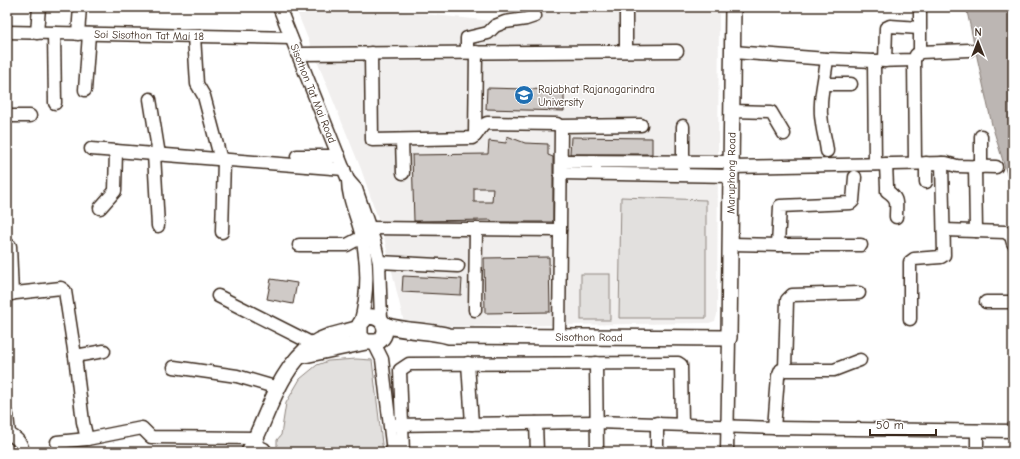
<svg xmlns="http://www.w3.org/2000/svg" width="1020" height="459" viewBox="0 0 1020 459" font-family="'Comic Neue',sans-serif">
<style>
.built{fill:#f1efee}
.green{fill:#e2e0de;stroke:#8e857e}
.water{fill:#bcb6b3;stroke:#887e77}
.building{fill:#cfcac7;stroke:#3b2a1e;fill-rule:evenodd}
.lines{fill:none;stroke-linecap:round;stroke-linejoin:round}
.minor-casing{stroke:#3b2a1e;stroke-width:15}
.major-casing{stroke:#3b2a1e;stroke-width:18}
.minor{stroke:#fff;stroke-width:12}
.major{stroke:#fff;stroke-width:15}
.labels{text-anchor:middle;stroke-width:3;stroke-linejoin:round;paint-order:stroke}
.street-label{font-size:11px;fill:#3b2a1e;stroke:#fff}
.poi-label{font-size:11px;fill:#3b2a1e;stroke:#fff;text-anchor:start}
</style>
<rect width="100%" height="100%" fill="#fff"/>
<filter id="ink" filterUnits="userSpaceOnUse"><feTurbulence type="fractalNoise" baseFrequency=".025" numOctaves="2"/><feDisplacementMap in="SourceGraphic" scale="8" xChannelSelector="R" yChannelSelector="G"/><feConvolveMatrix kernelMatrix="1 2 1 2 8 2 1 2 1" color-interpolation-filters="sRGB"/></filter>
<g filter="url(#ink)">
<path class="built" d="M295,7H355L493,21L506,17L512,7H719L717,315L715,321L709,323L405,327L383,233L361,169Z"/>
<g class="green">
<path d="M621,197L706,200V318H619Z"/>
<rect x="581" y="274" width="29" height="46"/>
<path d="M356,359L372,360L383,452H277V440L281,435L286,403L300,379L317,365L328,361Z"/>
</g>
<path class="water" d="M966,7H1013V194L992,125Z"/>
<g class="building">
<path d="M487,88L564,90V111L486,109Z"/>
<path d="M507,136L525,143L548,144V155L553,157V222H491V220L414,221L412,155L488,154L489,141L506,143ZM474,188H493L492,202H474Z"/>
<path d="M571,137L652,138V154H570Z"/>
<path d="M549,257L550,312L485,313L484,258Z"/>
<path d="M403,276L462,279L461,295L402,292Z"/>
<path d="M271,279L297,283L293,304L267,299Z"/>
</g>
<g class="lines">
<g class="minor-casing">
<g id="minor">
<path id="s1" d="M279,7L348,180C348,200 358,218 362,237C368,266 368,296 360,324"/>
<path id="s2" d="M7,32L291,38"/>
<path d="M37,33L39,7"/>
<path d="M54,33L55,103"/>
<path d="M78,34L80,7"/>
<path d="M194,36L197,84L204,96L221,160"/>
<path d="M626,51V14"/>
<path d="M467,52V38L488,33L495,26L505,22L526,19L535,16"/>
<path d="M733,52L827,59L874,61L914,60L916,55L920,52L969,50"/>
<path d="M920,52V13"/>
<path d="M371,53L372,140L472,138C479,135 479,126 487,123L557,124L561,128L559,337"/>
<path d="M297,54L677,51"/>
<path d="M827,59C825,80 818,101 822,123C823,133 826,141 827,151"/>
<path d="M914,60L915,163"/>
<path d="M874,61L875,164"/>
<path d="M885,61L886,28L890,26L919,28"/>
<path d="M824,84H851"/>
<path d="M85,90L89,34"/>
<path d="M150,99L159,155"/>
<path d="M732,111L771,112L784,134"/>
<path d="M7,116H30"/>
<path d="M560,126L641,125"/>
<path d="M475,136L476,52"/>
<path d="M981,136V167"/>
<path d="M402,140L403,173"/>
<path d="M91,149L344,169"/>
<path d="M154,154L158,226"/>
<path d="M297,156H339"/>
<path d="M561,161L732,162"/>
<path d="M926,163V182"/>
<path d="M886,164L887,187V191C899,199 896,203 896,217"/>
<path d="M975,166L976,231"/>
<path d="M732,167L946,163L957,166L996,167"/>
<path d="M683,169V126"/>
<path d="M561,173L732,176"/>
<path d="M348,180L356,189L374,241L379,262L381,320"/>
<path d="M100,208L115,191L116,151"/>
<path d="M370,228L560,230"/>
<path d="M944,230L1005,232L1011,236L1013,243"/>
<path d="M222,232L224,160"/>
<path d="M731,244L778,245L780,206L851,203L853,201L855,177"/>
<path d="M299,245H347L362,237"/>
<path d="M778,245H861"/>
<path d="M10,246L12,294"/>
<path d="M379,262L458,266"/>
<path d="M7,294L61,288L65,291L75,356L104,351"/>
<path d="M218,296L313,344"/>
<path d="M986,302H1013"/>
<path d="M475,310L476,229"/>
<path d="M910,319V262L914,259L941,257L944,255L942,163"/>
<path d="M374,343L382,359L393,452"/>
<path d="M75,356L83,422L87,439L142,428L151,437L256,438"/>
<path d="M468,363L472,424"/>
<path d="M596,363L597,452"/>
<path d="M174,367L237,376L278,388"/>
<path d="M785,369L787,300L792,295L859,293"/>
<path d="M7,415L9,434"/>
<path d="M536,423L537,452"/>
<path d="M391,425L597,422L774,428L1013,431"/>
<path d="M774,428L778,377L781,370H834L860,360"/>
<path d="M977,431V452"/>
<path d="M7,433C16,437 22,442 23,452"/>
<path d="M57,442L87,439"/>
<path d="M253,444L264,449L266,452"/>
<path d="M403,452L400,370L409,364L678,363L681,365L682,424"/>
<path d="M657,452V423"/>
<path d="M727,452L729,338"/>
</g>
</g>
<g class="major-casing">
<g id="major">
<path id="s3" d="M385,325C406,332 428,330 449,336L729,338L733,7"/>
<path d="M300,356L366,342H378C392,332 383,314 367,317L360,324V336L366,342"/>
<path d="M249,452C268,416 278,369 313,344C326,335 344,333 359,328"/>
</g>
</g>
<use href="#minor" class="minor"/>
<use href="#major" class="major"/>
</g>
</g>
<defs>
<g id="university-disc" transform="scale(1)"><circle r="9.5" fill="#1f6fb2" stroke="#fff"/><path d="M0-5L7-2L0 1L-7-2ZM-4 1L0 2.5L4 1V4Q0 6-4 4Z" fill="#fff"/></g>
</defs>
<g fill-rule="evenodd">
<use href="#university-disc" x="524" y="95"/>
</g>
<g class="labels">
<g class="street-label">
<text dy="4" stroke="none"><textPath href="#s2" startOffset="142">Soi Sisothon Tat Mai 18</textPath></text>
<text dy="4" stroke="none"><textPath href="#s1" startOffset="93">Sisothon Tat Mai Road</textPath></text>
<text dy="4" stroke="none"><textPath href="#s3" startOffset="510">Maruphong Road</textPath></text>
<text dy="4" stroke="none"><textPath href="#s3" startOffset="205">Sisothon Road</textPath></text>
</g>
<g class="poi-label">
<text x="538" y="93">Rajabhat Rajanagarindra<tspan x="538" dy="13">University</tspan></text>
</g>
</g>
<rect width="1020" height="459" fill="none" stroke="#fff" stroke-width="24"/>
<rect x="12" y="12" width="996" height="435" fill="none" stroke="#3b2a1e" stroke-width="1.5" filter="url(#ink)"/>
<g transform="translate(978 42)" stroke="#ffffff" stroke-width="3" paint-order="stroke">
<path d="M0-3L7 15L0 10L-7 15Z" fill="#3b2a1e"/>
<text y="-6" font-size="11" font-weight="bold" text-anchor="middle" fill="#3b2a1e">N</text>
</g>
<path d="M870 429v6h66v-6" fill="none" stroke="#3b2a1e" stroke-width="2"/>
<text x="876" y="429" font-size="12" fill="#3b2a1e" stroke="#ffffff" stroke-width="3" paint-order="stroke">50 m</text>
</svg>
